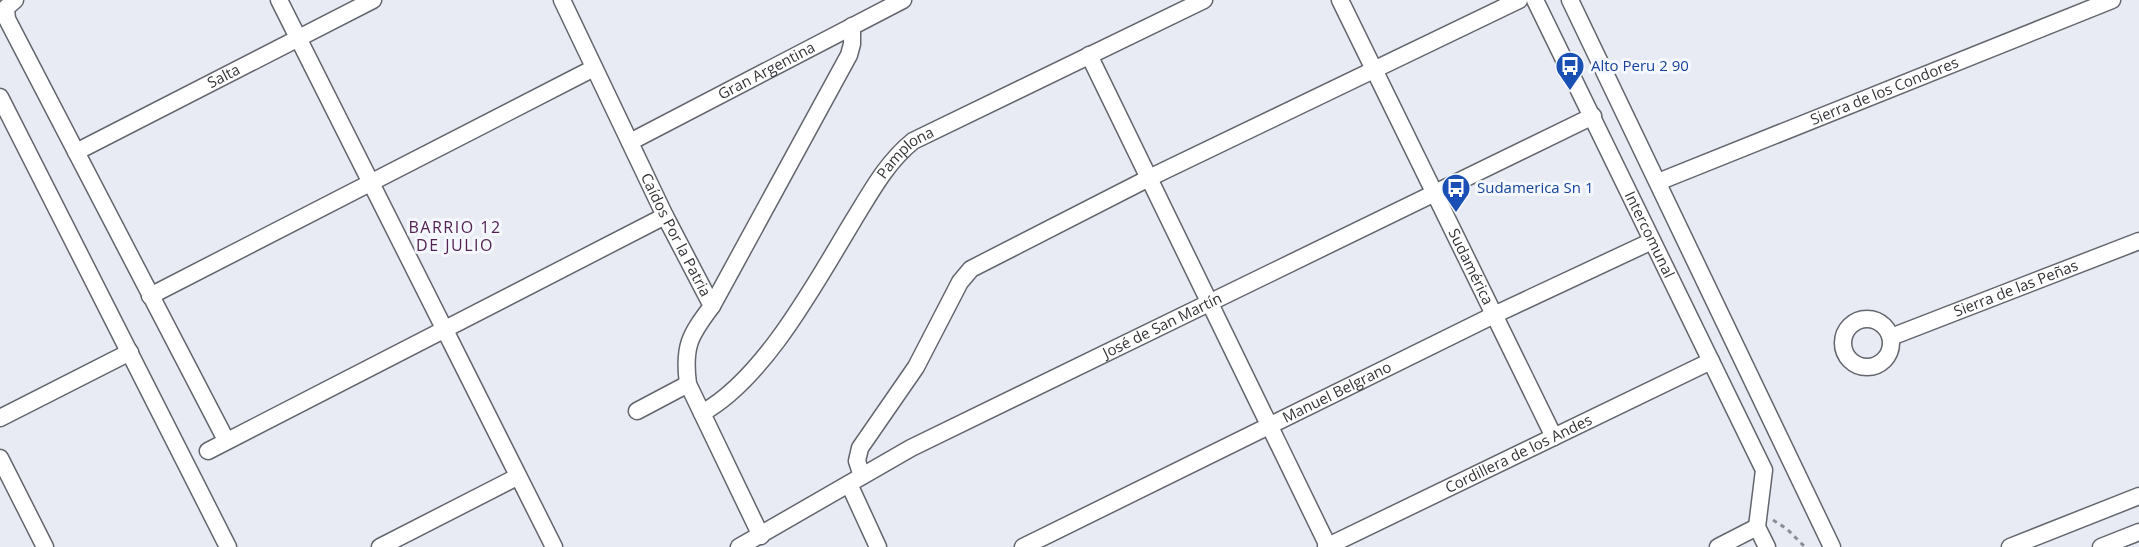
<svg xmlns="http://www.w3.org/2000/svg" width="2139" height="547" viewBox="0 0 2139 547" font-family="'Open Sans',sans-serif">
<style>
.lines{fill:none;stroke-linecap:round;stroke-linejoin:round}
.street-casing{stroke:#63666d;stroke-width:19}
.path{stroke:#8b8d93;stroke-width:3;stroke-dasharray:4.5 4.5;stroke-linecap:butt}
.street{stroke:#fff;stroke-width:16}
.labels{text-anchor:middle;stroke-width:6;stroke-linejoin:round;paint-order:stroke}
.transit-label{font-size:15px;fill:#164399;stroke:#f6f8ff;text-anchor:start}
.street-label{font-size:15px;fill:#343538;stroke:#f6f8ff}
.neighbourhood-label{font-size:16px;letter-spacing:1.5px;fill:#542353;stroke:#f6f8ff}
</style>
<rect width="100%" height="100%" fill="#e8ebf3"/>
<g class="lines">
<g class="street-casing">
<g id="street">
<path d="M15,0L6,8L7,19L226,440"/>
<path d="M279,0L554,547"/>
<path id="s1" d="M562,0L665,216L712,306C690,335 683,346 688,384L761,536"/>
<path id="s2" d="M1340,0L1554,437"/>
<path id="s3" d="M1535,0L1764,470L1757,527L1767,547"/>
<path d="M1570,0L1832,547"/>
<path d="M1089,55L1328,546"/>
<path d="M0,97L228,547"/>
<path id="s4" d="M630,142L903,0"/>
<path id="s5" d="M76,152L373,0"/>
<path id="s6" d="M1658,182L2112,0"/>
<path d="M150,296L594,68"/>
<path d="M712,306L849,55L852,44V26"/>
<circle cx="1867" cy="343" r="24"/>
<path id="s7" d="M1891,337L2139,241"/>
<path d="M637,411L688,384"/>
<path id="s8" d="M702,413C765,378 816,282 853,221C871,192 886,163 913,141L1204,0"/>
<path d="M0,418L130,352"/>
<path d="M208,451L665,216"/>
<path d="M0,458L45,547"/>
<path d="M862,476L857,461L860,448L916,367L960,282L971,269L1149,178L1519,0"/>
<path d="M849,484L878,547"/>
<path d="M380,547L517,477"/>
<path id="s9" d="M739,547L911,448L1593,116"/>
<path id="s10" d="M1023,547L1494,315L1652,241"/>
<path id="s11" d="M1326,547L1711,361"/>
<path d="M1718,547L1757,527"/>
<path d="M2010,547L2139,496"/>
<path d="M2101,547L2139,532"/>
</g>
</g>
<path class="path" d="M1773,520L1787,529L1805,547"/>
<use href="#street" class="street"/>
</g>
<defs>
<g id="bus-pin" transform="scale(1.5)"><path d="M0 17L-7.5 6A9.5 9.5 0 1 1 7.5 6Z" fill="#1a4fb4" stroke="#f6f8ff"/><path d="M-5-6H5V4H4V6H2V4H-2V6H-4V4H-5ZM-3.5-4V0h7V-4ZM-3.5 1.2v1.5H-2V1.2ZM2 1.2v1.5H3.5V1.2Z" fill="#fff"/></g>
</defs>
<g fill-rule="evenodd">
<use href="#bus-pin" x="1570" y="66"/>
<use href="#bus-pin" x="1456" y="188"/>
</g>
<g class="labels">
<g class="transit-label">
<text x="1591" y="71">Alto Peru 2 90</text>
<text x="1477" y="193">Sudamerica Sn 1</text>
</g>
<g class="street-label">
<text dy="5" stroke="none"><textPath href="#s4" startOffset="154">Gran Argentina</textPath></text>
<text dy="5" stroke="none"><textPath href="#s5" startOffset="166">Salta</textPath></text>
<text dy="5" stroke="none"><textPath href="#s6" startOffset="244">Sierra de los Condores</textPath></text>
<text dy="5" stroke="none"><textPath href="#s8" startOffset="334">Pamplona</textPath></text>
<text dy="5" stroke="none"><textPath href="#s1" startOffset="261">Caídos Por la Patria</textPath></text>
<text dy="5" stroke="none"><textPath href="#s3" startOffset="261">Intercomunal</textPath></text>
<text dy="5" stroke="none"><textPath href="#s2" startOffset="297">Sudamérica</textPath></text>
<text dy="5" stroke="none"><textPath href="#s7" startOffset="134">Sierra de las Peñas</textPath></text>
<text dy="5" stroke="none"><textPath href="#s9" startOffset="478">José de San Martín</textPath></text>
<text dy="5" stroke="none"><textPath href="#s10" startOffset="350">Manuel Belgrano</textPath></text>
<text dy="5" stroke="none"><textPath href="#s11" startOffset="214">Cordillera de los Andes</textPath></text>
</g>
<g class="neighbourhood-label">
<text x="455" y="233">BARRIO 12<tspan x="455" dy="18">DE JULIO</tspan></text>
</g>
</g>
</svg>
